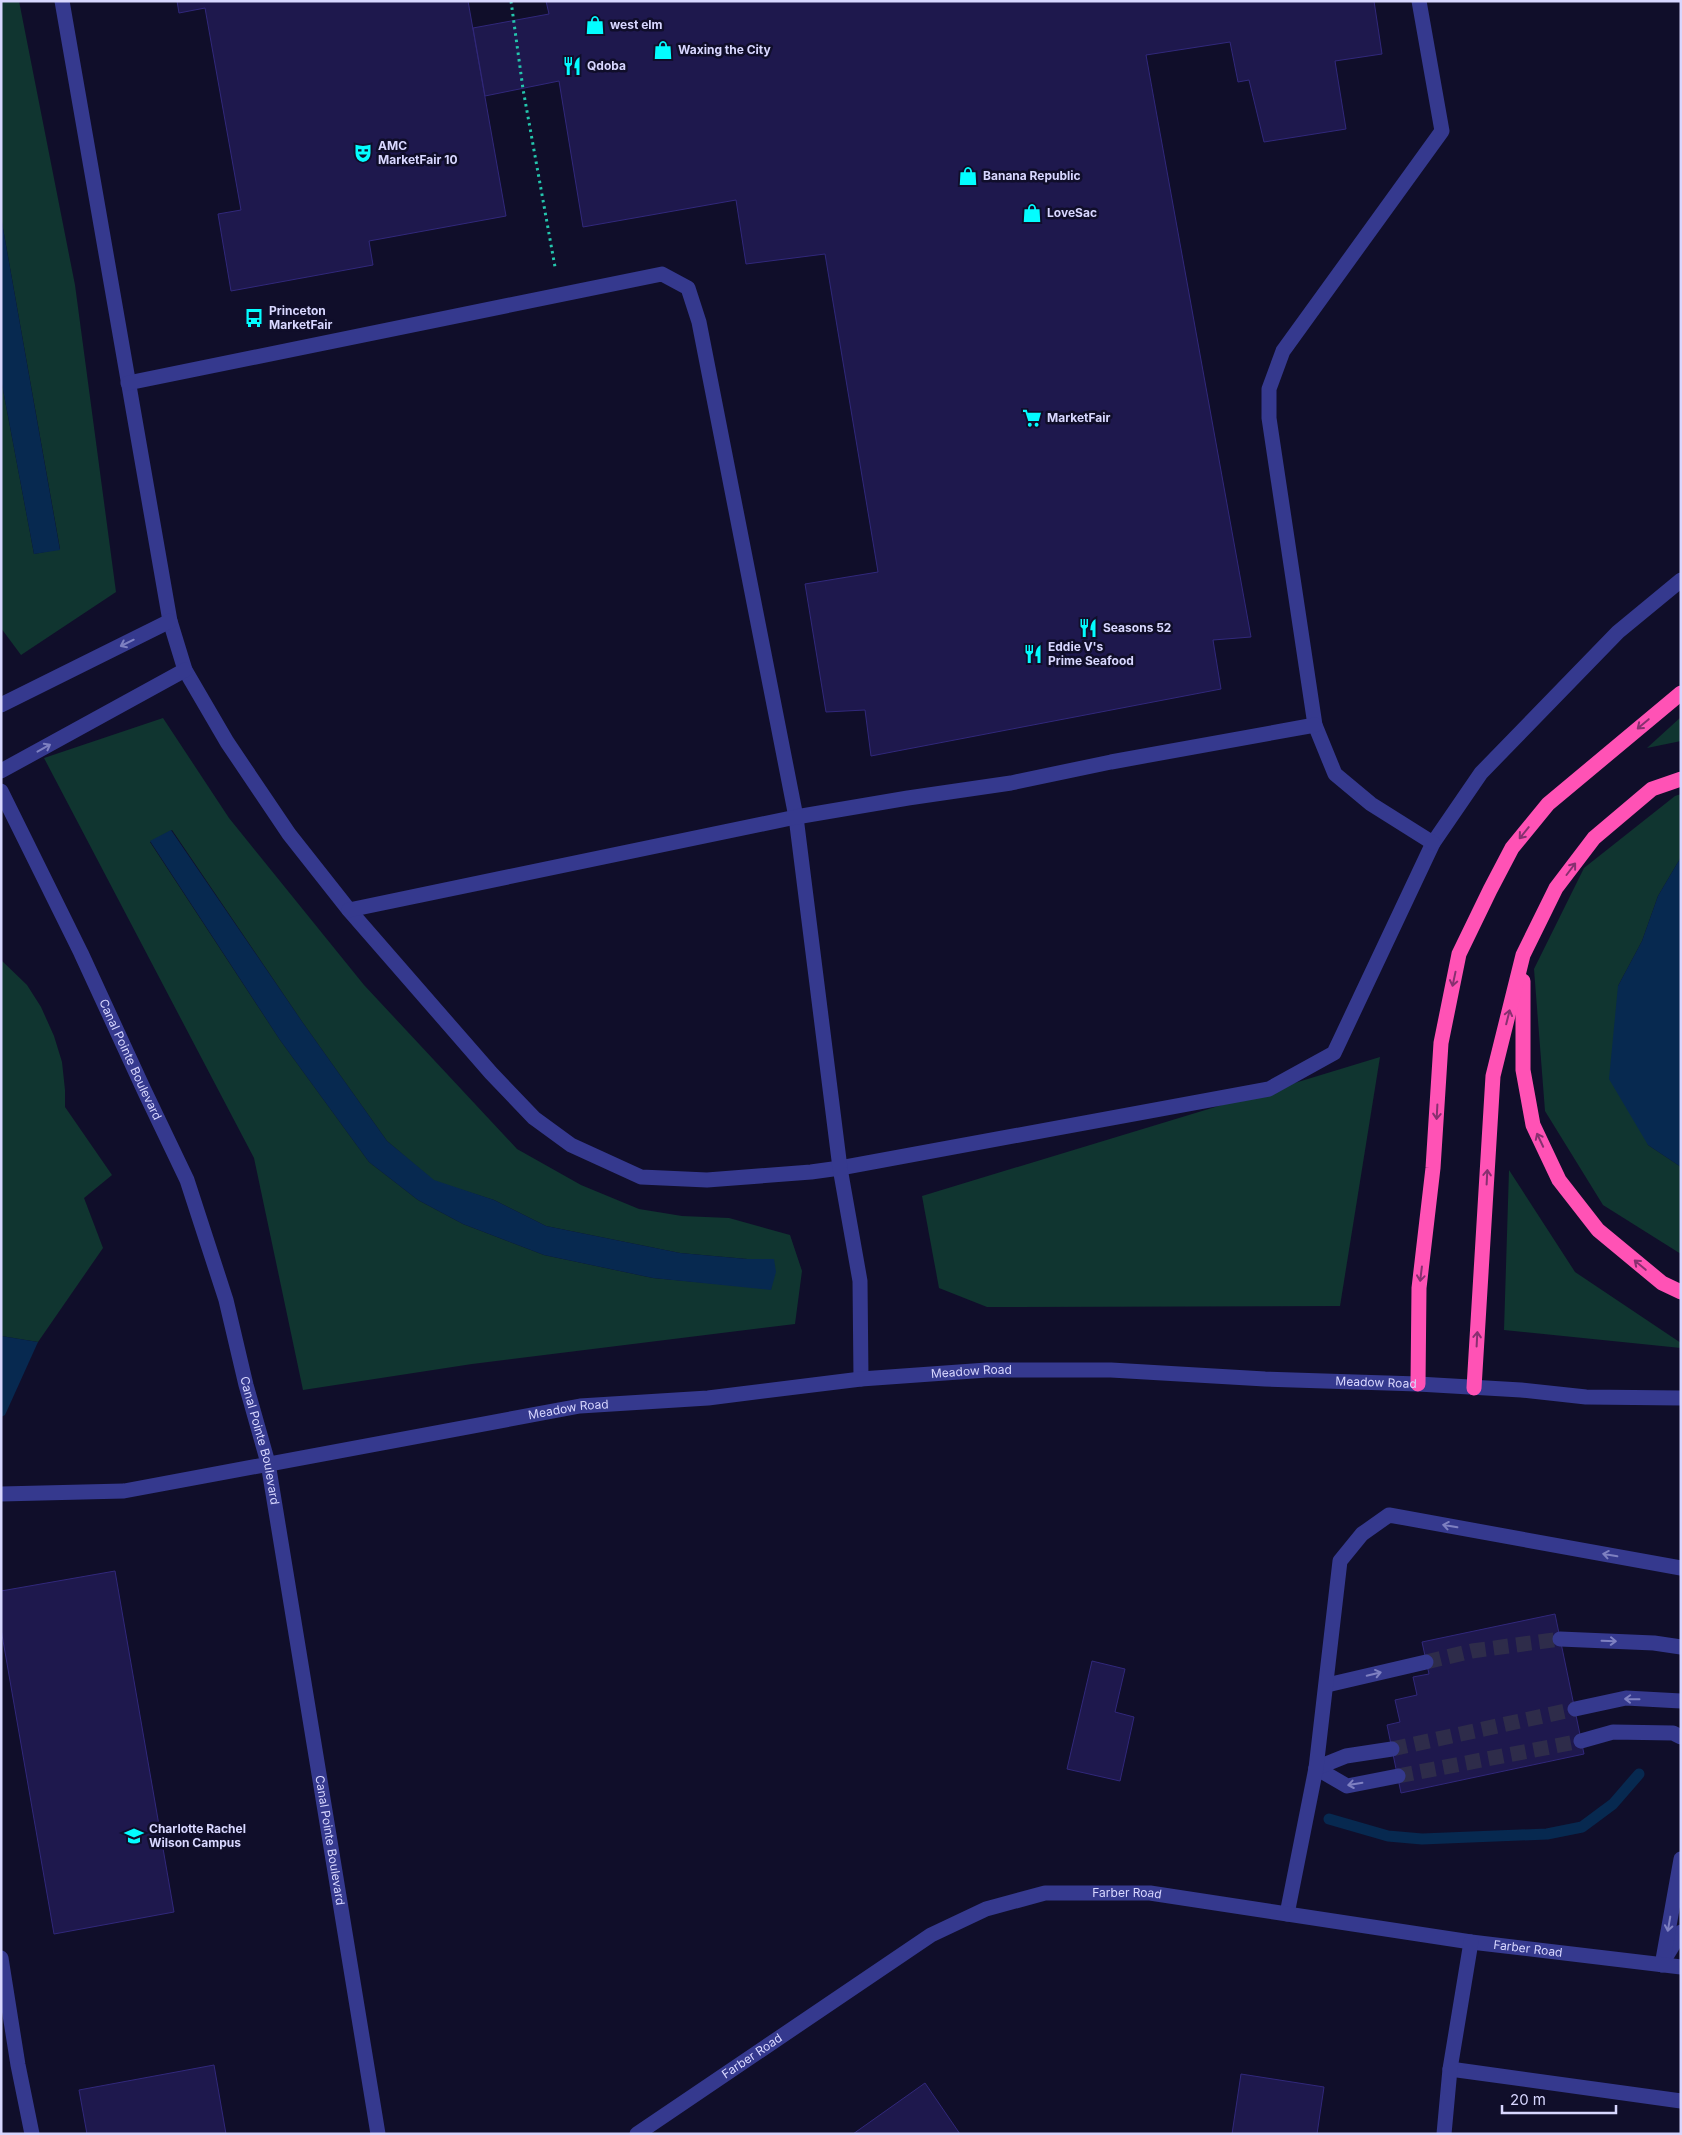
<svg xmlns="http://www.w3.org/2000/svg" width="1682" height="2135" viewBox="0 0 1682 2135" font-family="Inter,sans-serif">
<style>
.green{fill:#103530;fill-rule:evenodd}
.water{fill:#072950}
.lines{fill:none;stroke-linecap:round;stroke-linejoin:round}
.stream{stroke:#072950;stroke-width:11}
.building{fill:#1e184d;stroke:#31287b}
.minor-tunnel{stroke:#2e2c4a;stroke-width:15;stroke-dasharray:15 8;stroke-linecap:butt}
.path{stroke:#24c6ad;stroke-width:3;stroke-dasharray:2.5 4;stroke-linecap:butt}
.minor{stroke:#35398e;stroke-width:15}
.highway{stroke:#ff52b5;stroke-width:15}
.oneway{stroke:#7e80c1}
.oneway2{stroke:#883070}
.labels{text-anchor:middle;stroke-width:5;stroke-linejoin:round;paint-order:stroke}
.poi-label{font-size:12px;font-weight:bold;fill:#d8d7ff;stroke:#100e2a;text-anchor:start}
.street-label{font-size:12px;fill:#d8d7ff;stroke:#100e2a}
</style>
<rect width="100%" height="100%" fill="#100e2a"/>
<g class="green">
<path d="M1,1H19L75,285L116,592L21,655L1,628V379L34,554L60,549L1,217Z"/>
<path d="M1681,717V741L1647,748Z"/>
<path d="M163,718L229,818L364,985L517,1149L581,1185L639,1209L682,1216L729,1218L790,1235L802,1271L795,1324L472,1364L303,1390L254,1158L44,758ZM172,830L303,1023L387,1141L434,1181L494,1200L546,1226L680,1253L747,1259H774L771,1289L653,1278L544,1255L463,1224L418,1200L369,1162L280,1040L150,842Z"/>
<path d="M1681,794V857L1658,896L1642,941L1618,986L1648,1145L1681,1167V1254L1603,1205L1545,1111L1534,969L1584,868L1675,796Z"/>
<path d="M1,960L27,985L41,1007L54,1036L62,1062L65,1090V1107L112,1175L84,1198L103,1248L38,1342L1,1336Z"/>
<path d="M1380,1057L1340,1306L987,1307L939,1288L922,1196Z"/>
<path d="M1509,1170L1575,1272L1681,1343V1348L1504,1330Z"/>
</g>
<g class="water">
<path d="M1,217L60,550L34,554L1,379Z"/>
<path d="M171,830L303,1023L387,1141L434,1180L494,1200L546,1226L680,1253L747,1259H774L776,1272L771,1290L653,1278L544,1255L463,1224L418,1200L369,1162L280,1040L150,841Z"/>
<path d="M1681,857V1167L1648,1145L1609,1079L1618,986L1642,941L1658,896Z"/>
<path d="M1,1336L38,1342L5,1415L1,1417Z"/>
</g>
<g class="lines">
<path class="stream" d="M1329,1819L1388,1836L1422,1839L1547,1834L1582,1827L1613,1804L1639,1774"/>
</g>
<g class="building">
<path d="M177,1H468L506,216L369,241L373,265L231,291L218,214L241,210L205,8L179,13Z"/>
<path d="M546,1H1374L1382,54L1335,61L1346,129L1264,142L1249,80L1238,82L1230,42L1146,55L1251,637L1213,640L1221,689L871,756L865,710L826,712L805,584L878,572L825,254L746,264L736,200L583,227L559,81L485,96L473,28L549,14Z"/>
<path d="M115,1571L174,1912L54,1934L1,1629V1591Z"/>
<path d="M1555,1614L1584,1754L1401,1793L1387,1725L1400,1722L1395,1700L1417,1695L1413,1677L1429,1674L1422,1642Z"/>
<path d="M1092,1661L1125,1669L1115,1712L1134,1717L1120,1781L1067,1769Z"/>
<path d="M214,2065L226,2134H87L79,2090Z"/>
<path d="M1241,2074L1324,2087L1317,2134H1232Z"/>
<path d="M925,2083L960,2134H853Z"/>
</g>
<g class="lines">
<g class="minor-tunnel">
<path d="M1426,1662L1472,1651L1560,1639"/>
<path d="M1392,1749L1575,1709"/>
<path d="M1398,1776L1581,1741"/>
</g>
<path class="path" d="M511,1L523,89L555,267"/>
<g class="minor">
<path d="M62,1L170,621L185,670L227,742L289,834L349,910L491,1073L534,1118L571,1145L641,1177L707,1180L811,1172L840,1168L1269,1089L1334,1053L1433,843L1481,773L1618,632L1681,580"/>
<path d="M1419,1L1442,131L1283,351L1269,389V418L1315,725L1335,774L1371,804L1433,843"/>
<path d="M128,383L662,274L688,288L699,322L796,817L840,1168L860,1281L861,1379"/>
<path d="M1,705L170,621"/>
<path d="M1,771L185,670"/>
<path id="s1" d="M1,791L81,953L144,1090L187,1180L226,1300L246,1385L268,1463L378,2134"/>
<path d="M349,910L796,817L908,798L1011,783L1111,762L1315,725"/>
<path id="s2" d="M1,1494L124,1491L580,1406L708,1398L861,1379L987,1370H1111L1265,1379L1418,1384L1521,1390L1586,1397L1681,1398"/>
<path d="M1560,1639L1654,1643L1681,1647"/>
<path d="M1327,1685L1426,1662"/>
<path d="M1575,1709L1626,1698L1681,1701"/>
<path d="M1581,1741L1613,1732L1673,1733L1681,1737"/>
<path d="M1316,1768L1347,1786L1398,1776"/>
<path d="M1316,1768L1346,1756L1392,1749"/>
<path d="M1287,1914L1316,1768L1340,1561L1362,1534L1389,1515L1681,1568"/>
<path d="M1667,1955L1681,1932"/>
<path d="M1,1958L18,2065L32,2134"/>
<path d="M1662,1965L1681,1859"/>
<path d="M1450,2069L1681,2101"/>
<path id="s3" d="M637,2134L931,1935L986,1909L1045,1893H1150L1471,1942L1681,1967"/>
<path d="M1444,2134L1450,2069L1471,1942"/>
</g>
<g class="highway">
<path d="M1523,981V1070L1533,1125L1559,1180L1598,1230L1662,1283L1681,1292"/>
<path d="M1418,1384L1419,1288L1433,1168L1441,1043L1459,954L1490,890L1512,848L1548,804L1681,693"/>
<path d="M1474,1388L1493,1076L1523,955L1556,888L1594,838L1652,789L1681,779"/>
</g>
</g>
<defs><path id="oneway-shaft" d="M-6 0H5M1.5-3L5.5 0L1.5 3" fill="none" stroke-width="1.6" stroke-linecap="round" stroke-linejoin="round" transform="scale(1.25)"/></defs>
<g class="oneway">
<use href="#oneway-shaft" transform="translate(127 643) rotate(154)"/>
<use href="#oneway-shaft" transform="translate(44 748) rotate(-29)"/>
<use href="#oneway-shaft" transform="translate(1450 1526) rotate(-170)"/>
<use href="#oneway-shaft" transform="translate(1610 1555) rotate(-170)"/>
<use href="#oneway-shaft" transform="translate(1609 1641) rotate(2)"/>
<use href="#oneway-shaft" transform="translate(1374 1674) rotate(-13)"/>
<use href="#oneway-shaft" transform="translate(1632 1699) rotate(-179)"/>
<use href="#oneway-shaft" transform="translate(1355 1784) rotate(171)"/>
<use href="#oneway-shaft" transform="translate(1669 1924) rotate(100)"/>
</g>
<g class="oneway2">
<use href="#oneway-shaft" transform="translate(1643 724) rotate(140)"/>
<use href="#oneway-shaft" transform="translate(1524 833) rotate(129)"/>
<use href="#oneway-shaft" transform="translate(1571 869) rotate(-53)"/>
<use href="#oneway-shaft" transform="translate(1454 979) rotate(102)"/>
<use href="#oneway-shaft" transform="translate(1508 1017) rotate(-76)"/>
<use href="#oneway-shaft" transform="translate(1437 1112) rotate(93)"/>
<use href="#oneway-shaft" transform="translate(1540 1140) rotate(-115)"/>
<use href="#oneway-shaft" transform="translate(1487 1177) rotate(-87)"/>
<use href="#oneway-shaft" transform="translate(1640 1265) rotate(-140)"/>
<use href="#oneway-shaft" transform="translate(1421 1274) rotate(97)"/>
<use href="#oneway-shaft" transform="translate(1477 1339) rotate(-87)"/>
</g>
<defs>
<g id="shop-bare" transform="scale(1.5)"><path d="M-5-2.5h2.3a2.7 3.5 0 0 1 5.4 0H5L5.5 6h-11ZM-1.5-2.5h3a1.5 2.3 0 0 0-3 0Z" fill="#03fdff" stroke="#100e2a" stroke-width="2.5" paint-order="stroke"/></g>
<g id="restaurant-bare" transform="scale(1.5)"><path d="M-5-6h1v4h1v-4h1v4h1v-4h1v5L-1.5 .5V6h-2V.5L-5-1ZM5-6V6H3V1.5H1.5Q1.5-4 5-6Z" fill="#03fdff" stroke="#100e2a" stroke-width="2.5" paint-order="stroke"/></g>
<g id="theatre-bare" transform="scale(1.5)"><path d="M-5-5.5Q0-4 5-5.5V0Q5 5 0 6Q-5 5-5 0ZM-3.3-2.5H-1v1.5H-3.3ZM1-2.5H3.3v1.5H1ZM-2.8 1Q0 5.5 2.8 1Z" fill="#03fdff" stroke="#100e2a" stroke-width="2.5" paint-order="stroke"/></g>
<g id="bus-bare" transform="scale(1.5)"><path d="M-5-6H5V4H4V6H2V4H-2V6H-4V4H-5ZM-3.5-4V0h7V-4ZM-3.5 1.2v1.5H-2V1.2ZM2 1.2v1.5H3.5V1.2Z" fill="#03fdff" stroke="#100e2a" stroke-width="2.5" paint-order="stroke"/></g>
<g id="supermarket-bare" transform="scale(1.5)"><path d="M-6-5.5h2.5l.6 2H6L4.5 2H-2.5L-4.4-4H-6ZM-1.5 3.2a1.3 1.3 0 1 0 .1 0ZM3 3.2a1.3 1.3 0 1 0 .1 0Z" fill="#03fdff" stroke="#100e2a" stroke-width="2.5" paint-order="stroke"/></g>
<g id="university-bare" transform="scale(1.5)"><path d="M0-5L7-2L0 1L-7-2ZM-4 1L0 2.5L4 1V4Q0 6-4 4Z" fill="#03fdff" stroke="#100e2a" stroke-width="2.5" paint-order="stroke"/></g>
</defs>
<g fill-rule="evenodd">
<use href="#shop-bare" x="595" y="25"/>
<use href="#shop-bare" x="663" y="50"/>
<use href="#restaurant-bare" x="572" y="66"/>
<use href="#theatre-bare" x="363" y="153"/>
<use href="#shop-bare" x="968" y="176"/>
<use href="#shop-bare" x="1032" y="213"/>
<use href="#bus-bare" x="254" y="318"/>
<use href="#supermarket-bare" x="1032" y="418"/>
<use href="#restaurant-bare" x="1088" y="628"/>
<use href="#restaurant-bare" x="1033" y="654"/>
<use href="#university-bare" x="134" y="1836"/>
</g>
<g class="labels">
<g class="poi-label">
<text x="610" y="29">west elm</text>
<text x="678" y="54">Waxing the City</text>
<text x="587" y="70">Qdoba</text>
<text x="378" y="150">AMC<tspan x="378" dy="14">MarketFair 10</tspan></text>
<text x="983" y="180">Banana Republic</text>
<text x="1047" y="217">LoveSac</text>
<text x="269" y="315">Princeton<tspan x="269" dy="14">MarketFair</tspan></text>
<text x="1047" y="422">MarketFair</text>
<text x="1103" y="632">Seasons 52</text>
<text x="1048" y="651">Eddie V's<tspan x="1048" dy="14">Prime Seafood</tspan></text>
<text x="149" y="1833">Charlotte Rachel<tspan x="149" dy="14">Wilson Campus</tspan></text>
</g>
<g class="street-label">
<text dy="4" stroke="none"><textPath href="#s1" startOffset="298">Canal Pointe Boulevard</textPath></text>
<text dy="4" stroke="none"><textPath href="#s2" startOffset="980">Meadow Road</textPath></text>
<text dy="4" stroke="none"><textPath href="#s2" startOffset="1385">Meadow Road</textPath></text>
<text dy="4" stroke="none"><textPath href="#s2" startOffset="575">Meadow Road</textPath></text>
<text dy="4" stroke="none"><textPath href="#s1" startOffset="702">Canal Pointe Boulevard</textPath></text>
<text dy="4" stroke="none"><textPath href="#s1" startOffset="1108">Canal Pointe Boulevard</textPath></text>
<text dy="4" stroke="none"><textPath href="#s3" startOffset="559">Farber Road</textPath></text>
<text dy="4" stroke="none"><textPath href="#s3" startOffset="964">Farber Road</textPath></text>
<text dy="4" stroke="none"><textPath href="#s3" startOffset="139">Farber Road</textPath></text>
</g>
</g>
<rect width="1682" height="2135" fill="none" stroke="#d8d7ff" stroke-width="5"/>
<path d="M1502 2105v8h114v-8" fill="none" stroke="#d8d7ff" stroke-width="2.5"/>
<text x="1510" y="2105" font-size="15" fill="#d8d7ff" stroke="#100e2a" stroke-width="4" paint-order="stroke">20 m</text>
</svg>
